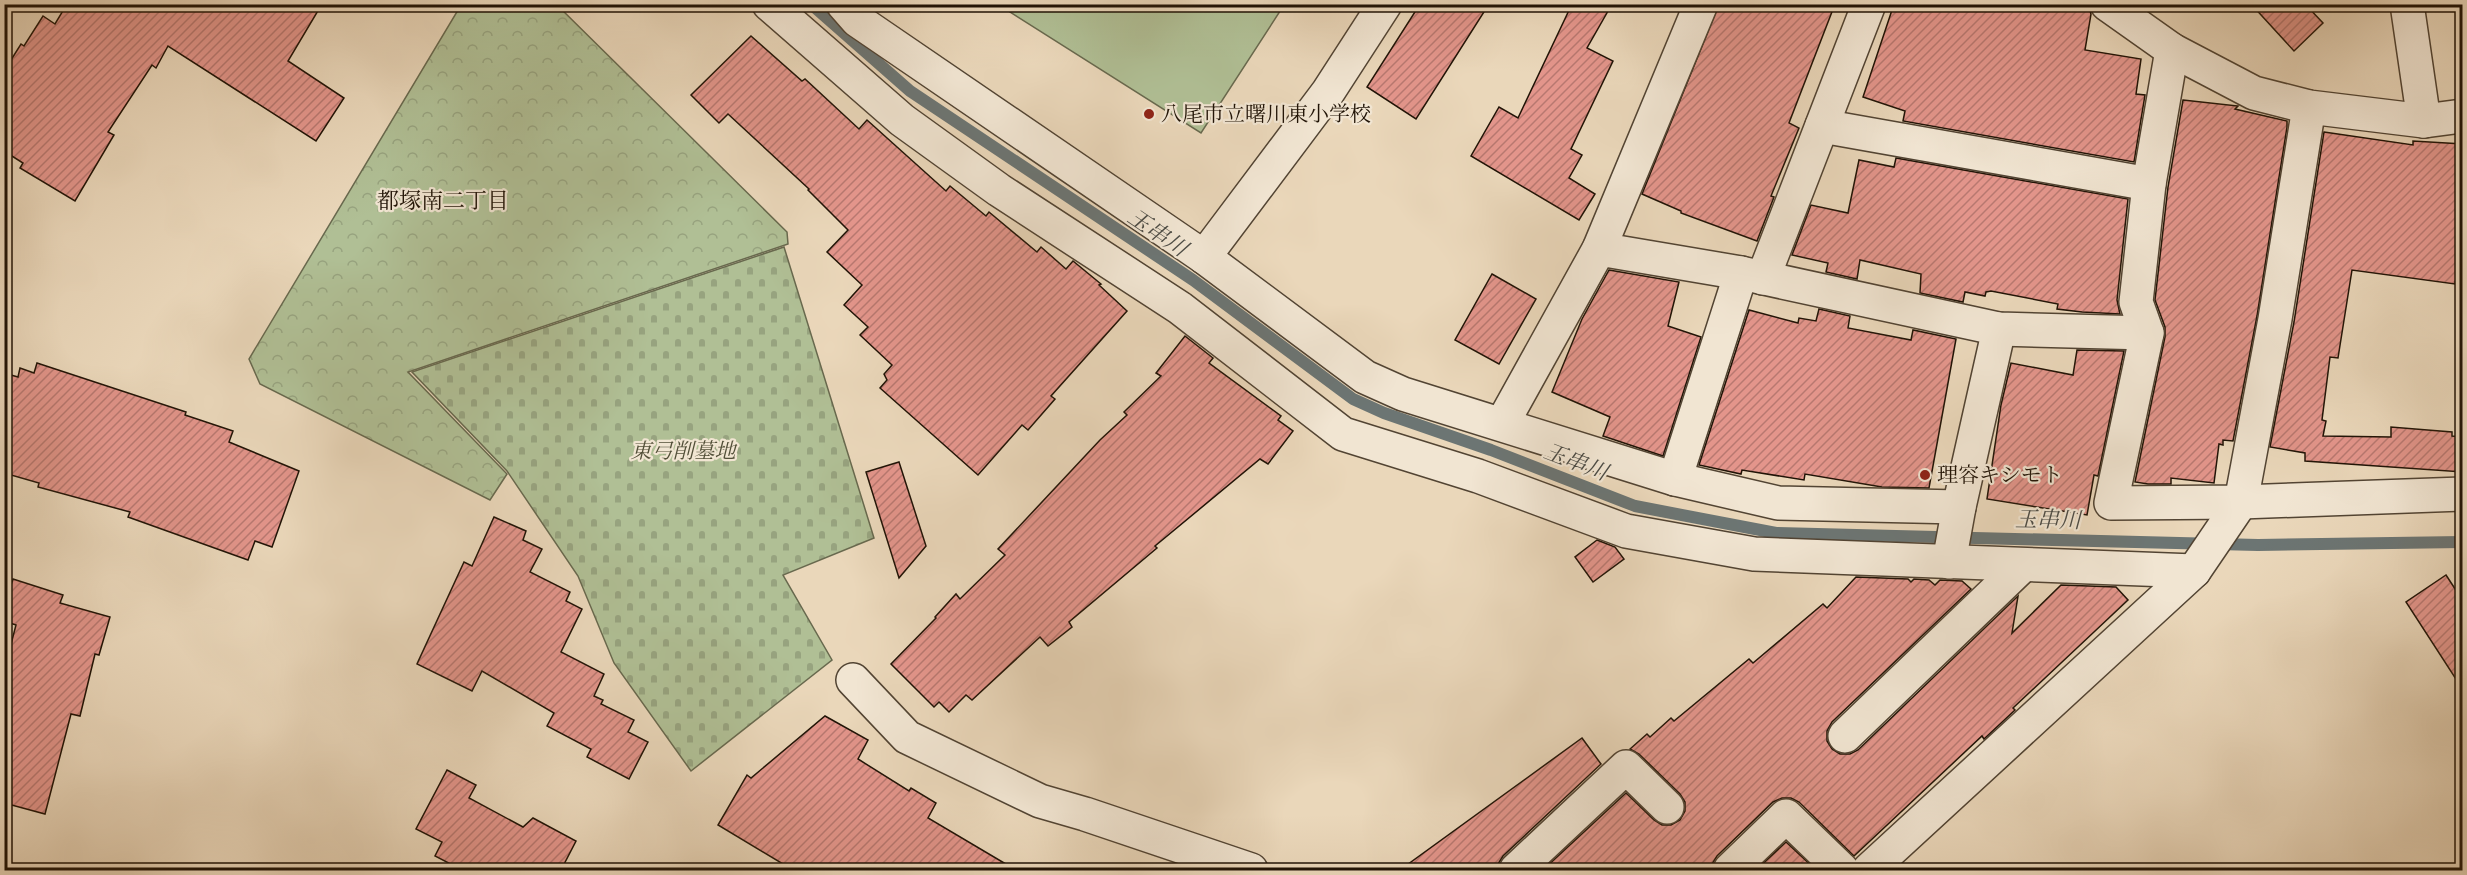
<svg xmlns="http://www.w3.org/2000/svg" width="2467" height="875" viewBox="0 0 2467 875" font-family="'EB Garamond','Noto Serif JP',serif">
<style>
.green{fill:#b0bf95;stroke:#68694e;stroke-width:1.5}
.cemetery{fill:url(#cemetery-stones);stroke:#68694e;stroke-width:1.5}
.park{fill:url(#park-crowns);stroke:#68694e;stroke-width:1.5}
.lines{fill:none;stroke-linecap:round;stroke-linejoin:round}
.stream{stroke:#6c7573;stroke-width:12}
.building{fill:url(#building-hatch);stroke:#201306;stroke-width:1.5}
.minor-casing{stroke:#524433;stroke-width:36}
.minor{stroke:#f1e5d2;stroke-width:33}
.poi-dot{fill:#8f2418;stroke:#f1e5d2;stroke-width:2}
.labels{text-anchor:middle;stroke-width:4.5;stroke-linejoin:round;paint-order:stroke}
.poi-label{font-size:21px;fill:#201306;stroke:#f1e5d2;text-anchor:start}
.park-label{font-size:21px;font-style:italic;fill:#524f38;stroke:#f1e5d2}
.neighbourhood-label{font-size:22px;fill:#201306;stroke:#f1e5d2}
.water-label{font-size:22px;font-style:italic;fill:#4c4c46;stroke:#f1e5d2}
</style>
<defs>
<pattern id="cemetery-stones" width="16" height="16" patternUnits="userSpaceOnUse" patternTransform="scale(1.5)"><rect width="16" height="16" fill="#b0bf95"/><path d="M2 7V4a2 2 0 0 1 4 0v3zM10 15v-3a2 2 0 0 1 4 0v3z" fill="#97a37f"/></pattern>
<pattern id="park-crowns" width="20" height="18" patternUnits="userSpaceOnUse" patternTransform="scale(1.5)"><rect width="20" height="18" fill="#b0bf95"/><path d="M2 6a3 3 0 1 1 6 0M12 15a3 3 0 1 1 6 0" fill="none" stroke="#97a37f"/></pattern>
<pattern id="building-hatch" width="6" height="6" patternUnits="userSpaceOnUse" patternTransform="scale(1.5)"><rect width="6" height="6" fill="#e3958b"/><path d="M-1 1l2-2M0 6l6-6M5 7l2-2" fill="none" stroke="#b87870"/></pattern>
</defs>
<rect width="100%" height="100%" fill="#ead7ba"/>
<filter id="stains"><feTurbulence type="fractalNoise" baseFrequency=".00333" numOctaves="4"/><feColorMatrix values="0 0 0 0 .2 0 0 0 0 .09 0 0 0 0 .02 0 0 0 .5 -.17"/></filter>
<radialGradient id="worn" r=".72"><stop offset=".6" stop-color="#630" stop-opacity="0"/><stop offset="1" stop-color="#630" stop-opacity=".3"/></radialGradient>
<path class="green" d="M999,5H1284L1201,133Z"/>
<path class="cemetery" d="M784,247L874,538L783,575L832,660L691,771L614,663L578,576L507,471L412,372Z"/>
<path class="park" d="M461,5H557L787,232L788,244L408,372L507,474L490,500L260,384L249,359Z"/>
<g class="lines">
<path class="stream" d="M811,4L910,91L1193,280L1353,399L1384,413L1491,450L1635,506L1776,533L2258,545L2462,542"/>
</g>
<g class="building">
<path d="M67,4H322L288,61L344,98L316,141L168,46L156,68L152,65L108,132L114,135L75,201L20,168L23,163L4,151V71L21,44L24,46L43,16L55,24Z"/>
<path d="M1420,4H1489L1416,119L1367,87Z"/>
<path d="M1572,4H1612L1587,48L1613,61L1571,149L1582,155L1569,178L1595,194L1579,220L1471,156L1499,107L1518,118Z"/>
<path d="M1719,4H1835L1789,123L1799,128L1771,196L1774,197L1757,241L1681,213V211L1642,194Z"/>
<path d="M1894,4H2070L2089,8L2091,14L2085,50L2141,59L2136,94L2145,95L2134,162L1903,121L1905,111L1863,97Z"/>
<path d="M2251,4H2305L2323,23L2294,51Z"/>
<path d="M751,36L802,81L805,79L859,129L867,120L946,191L950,186L986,216L989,212L1037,252L1041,247L1066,269L1073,261L1101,284L1099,285L1127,311L1051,396L1055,399L1028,430L1022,425L978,475L880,388L887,380L884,374L892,365L860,335L868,327L844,305L862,285L827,252L848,230L808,190L809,189L728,114L719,123L691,95Z"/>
<path d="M2183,100L2238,106L2235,109L2287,121V127L2257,316L2233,441L2223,440V445L2219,444L2214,483L2171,478V484H2148L2135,482L2165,337V327L2155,300L2168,187Z"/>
<path d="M2324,132L2413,145V141L2463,144V279L2456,278L2455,284L2352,270L2338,358L2330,357L2322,420L2326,421L2323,436L2391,437V427L2452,432V436L2463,437V472L2305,461V453L2270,447L2294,322Z"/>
<path d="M1896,158L2128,199L2117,300L2120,314L2082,312L2057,309L2058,304L1991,291L1986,292L1985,296L1965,292L1963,302L1920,293L1921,274L1860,260L1857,279L1826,272L1828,263L1792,255L1811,205L1848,213L1859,160L1894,167Z"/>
<path d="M1609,270L1679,282L1668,326L1701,337L1663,456L1603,436L1610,417L1552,392L1582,319Z"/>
<path d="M1492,274L1536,299L1499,364L1455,340Z"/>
<path d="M1819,309L1850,316L1848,328L1911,340L1913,330L1956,339L1929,488L1882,487L1805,474L1804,480L1742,470L1741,474L1699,465L1749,310L1798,323L1799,318L1816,321Z"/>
<path d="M1185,336L1213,358L1209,363L1281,416L1278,420L1293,431L1268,464L1260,459L1155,546L1157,548L1069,622L1072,627L1048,646L1040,637L972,700L966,695L949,712L939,702L934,707L891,664L936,618L935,617L956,594L960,599L1005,555L998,549L1100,440L1127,415L1124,412L1161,376L1156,373Z"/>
<path d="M2077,350L2124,351L2098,476L2094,475L2087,515L1987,499L2001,405L2011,363L2073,375Z"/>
<path d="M37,363L186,412L185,415L233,431L229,442L299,471L272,547L255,541L248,560L128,517L130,512L38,487L39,483L4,473V373L18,377L20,368L34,373Z"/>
<path d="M899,462L926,546L899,578L866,472Z"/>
<path d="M494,517L526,531L523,540L542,549L530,572L570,592L566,601L582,609L561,652L604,674L594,696L603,700L601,704L634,720L628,732L648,742L629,779L587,757L591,749L547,726L554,713L482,671L472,691L417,664L464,562L472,566Z"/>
<path d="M1597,540L1615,547L1624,559L1593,582L1575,557Z"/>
<path d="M2446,575L2463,601V690L2406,602Z"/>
<path d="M1856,577L1908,579L1911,582L1914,579L1929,580L1935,585L1940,580L1962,581L1971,589L1832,722L1827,731V741L1832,749L1840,754H1850L1858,750L2018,596L2012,633L2061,585L2116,587L2128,600L2013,708L2015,710L1984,739L1982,736L1854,856L1799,802L1791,798H1782L1773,802L1717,856L1712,864V870H1543L1626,793L1654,820L1662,825H1671L1680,820L1685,811V802L1680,794L1639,754L1630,749L1647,734L1650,737L1671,718L1674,721L1749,659L1753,663L1823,604L1827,608Z"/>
<path d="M13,579L63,595L60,603L110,617L99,655L95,654L80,716L71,714L45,814L4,803V671L16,625L4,621V606Z"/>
<path d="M825,716L868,740L858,759L909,791L911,788L936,803L928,818L1016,870H793L718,825L747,775L751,778Z"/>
<path d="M1582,738L1601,764L1503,856L1498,864V870H1400Z"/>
<path d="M447,770L476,785L469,798L523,827L533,818L576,841L561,870H462L435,856L442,842L416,829Z"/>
<path d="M1786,842L1816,870H1756Z"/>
</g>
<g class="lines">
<g class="minor-casing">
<g id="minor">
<path d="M769,4L902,120L999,190L1180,308L1343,434L1478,476L1626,531L1754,554L2194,571"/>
<path d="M843,4L857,20L1204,257L1365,377L1403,394L1675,479L1778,503L1959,507"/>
<path d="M2107,4L2172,50L2254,93L2309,107L2424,121L2462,116"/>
<path d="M2407,4L2424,121"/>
<path d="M2172,50L2149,184L2136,302L2147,333L2111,503L2241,502L2462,494"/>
<path d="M1822,126L2149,184"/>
<path d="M1599,249L1741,273L1999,329L2147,333"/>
<path d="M1204,257L1328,92L1385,4"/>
<path d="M1763,278L1869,4"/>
<path d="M1502,424L1599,249L1701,4"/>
<path d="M1675,479L1741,273"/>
<path d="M1949,562L1959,507L1999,329"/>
<path d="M853,680L907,737L1040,801L1085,814L1251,870"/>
<path d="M1845,736L2023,565"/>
<path d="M1516,870L1626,767L1667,807"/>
<path d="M1730,870L1786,816L1842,870"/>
<path d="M1869,870L2194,571L2241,502L2275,319L2309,107"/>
</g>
</g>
<use href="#minor" class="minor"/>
</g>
<g class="poi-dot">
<circle cx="1149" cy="114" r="6"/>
<circle cx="1925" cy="475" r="6"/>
</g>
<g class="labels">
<g class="poi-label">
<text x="1161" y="121">八尾市立曙川東小学校</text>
<text x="1937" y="482">理容キシモト</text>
</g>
<g class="park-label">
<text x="683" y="458">東弓削墓地</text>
</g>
<g class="neighbourhood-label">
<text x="443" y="208">都塚南二丁目</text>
</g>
<g class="water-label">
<text transform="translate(1158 232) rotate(34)" y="8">玉串川</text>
<text transform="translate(1576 461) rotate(21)" y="8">玉串川</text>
<text transform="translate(2048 519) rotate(1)" y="8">玉串川</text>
</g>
</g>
<rect width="2467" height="875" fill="none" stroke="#ead7ba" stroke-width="24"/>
<rect x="6" y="6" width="2455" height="863" fill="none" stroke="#201306" stroke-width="3"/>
<rect x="12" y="12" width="2443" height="851" fill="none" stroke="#201306" stroke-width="1.5"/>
<rect width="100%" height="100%" filter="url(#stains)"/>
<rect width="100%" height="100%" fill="url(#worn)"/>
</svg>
